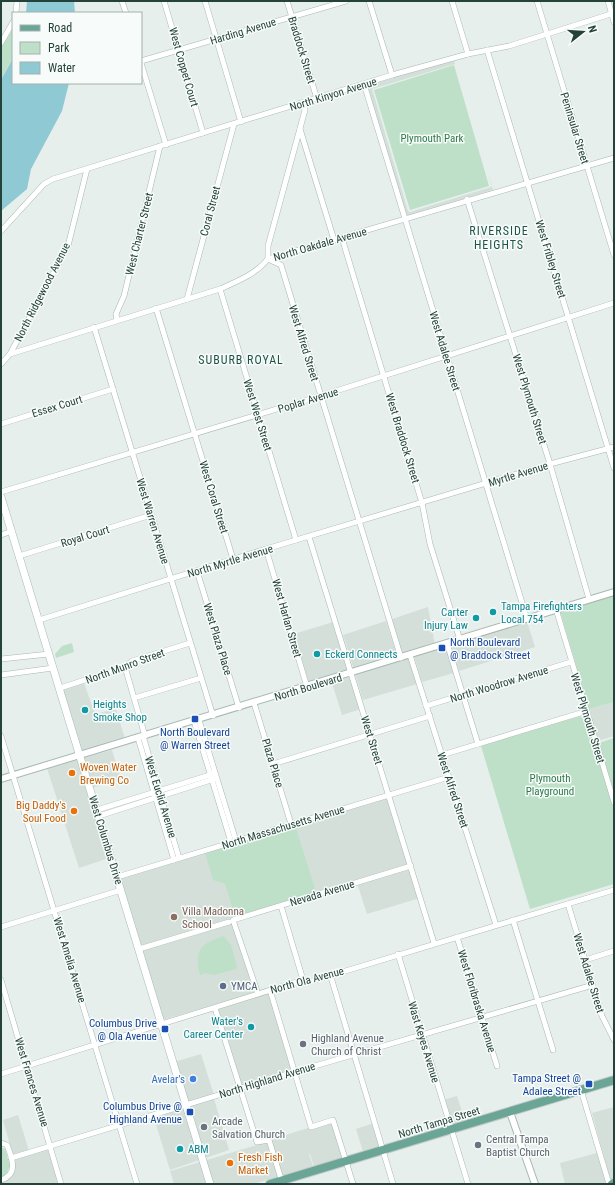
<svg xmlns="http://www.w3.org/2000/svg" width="615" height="1185" viewBox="0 0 615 1185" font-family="'Roboto Condensed',sans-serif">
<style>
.built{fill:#d4dfda}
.green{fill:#bfe0c8}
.water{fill:#8ec9d4}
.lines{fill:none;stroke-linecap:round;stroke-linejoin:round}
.minor-casing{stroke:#a8b8b2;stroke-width:6}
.tertiary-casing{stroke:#a8b8b2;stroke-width:8}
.secondary-casing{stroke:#a4bbb3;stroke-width:8}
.primary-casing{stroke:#c2cac8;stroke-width:10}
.minor{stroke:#fff;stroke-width:5}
.tertiary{stroke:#fff;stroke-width:6}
.secondary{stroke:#fff;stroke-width:7}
.primary{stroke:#6aa596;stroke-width:8}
.culture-dot{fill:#0f9aa8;stroke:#f7fbf9;stroke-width:1.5}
.transit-dot{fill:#1a4fb4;stroke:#f7fbf9;stroke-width:1.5}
.food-dot{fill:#e8710a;stroke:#f7fbf9;stroke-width:1.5}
.education-dot{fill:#8d6e63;stroke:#f7fbf9;stroke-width:1.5}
.service-dot{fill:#5c6f8a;stroke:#f7fbf9;stroke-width:1.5}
.worship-dot{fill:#6b7280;stroke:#f7fbf9;stroke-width:1.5}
.shop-dot{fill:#3f7fe0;stroke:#f7fbf9;stroke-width:1.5}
.labels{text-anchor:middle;stroke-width:3;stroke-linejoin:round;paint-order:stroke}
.street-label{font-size:11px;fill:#24423a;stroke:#f7fbf9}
.park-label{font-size:11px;fill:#2d7a4b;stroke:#f7fbf9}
.culture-label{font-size:11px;fill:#0d838f;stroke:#f7fbf9;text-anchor:start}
.transit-label{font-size:11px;fill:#164399;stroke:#f7fbf9;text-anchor:end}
.food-label{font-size:11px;fill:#c56008;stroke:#f7fbf9;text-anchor:start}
.education-label{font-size:11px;fill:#785e54;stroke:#f7fbf9;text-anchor:start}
.service-label{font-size:11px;fill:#4e5e75;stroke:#f7fbf9;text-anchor:start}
.worship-label{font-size:11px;fill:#5b616d;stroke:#f7fbf9;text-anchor:start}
.shop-label{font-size:11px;fill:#366cbe;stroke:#f7fbf9;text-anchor:end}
.neighbourhood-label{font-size:12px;letter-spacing:1px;fill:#1f5548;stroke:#f7fbf9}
</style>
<rect width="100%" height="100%" fill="#e6efeb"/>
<g class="built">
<path d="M454,60L455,64L372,89L408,211L410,212L491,187L492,185L487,171L493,190L406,216L367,85Z"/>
<path d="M428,607L435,645L402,655L392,619Z"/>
<path d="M386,621L397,656L354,670L343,635Z"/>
<path d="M527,621L535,647L459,671L451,645Z"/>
<path d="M333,622L348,671L309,684L294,634Z"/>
<path d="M445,646L454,673L422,682L414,656Z"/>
<path d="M409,658L417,684L363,700L355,674Z"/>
<path d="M351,677L361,709L342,715L332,683Z"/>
<path d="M84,683L95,714L116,709L125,739L82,752L63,690Z"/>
<path d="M614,702V736L598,741L589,709Z"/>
<path d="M112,750L121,780L88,789L109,858L79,868L47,768Z"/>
<path d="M388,798L420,898L367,914L357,883L232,921L254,993L162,1020L120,879Z"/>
<path d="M269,991L293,1071L241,1087L217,1007Z"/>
<path d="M201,1054L214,1095L187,1103L174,1062Z"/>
<path d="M457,1096L466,1124L451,1128L443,1100Z"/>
<path d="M214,1099L229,1150L170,1170L154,1118Z"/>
<path d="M614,1107V1181L611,1182L592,1113Z"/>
<path d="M18,1115L29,1151L13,1156L3,1120Z"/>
<path d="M333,1120L346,1160L315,1169L310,1154L299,1157L309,1154L313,1166L253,1184H174L170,1171L267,1142L274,1165L270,1140Z"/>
<path d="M374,1123L382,1150L364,1155L356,1129Z"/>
<path d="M50,1146L61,1184H1V1181L11,1178L15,1167L13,1158Z"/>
<path d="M597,1153L606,1183L565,1184L560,1163Z"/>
</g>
<g class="green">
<path d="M13,29V57L1,80V48Z"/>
<path d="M454,65L489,186L410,210L374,90Z"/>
<path d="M614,594V702L589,709L560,611Z"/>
<path d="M72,643L74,652L56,658L55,654L62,646Z"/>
<path d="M580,716L587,720L614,808V884L530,909L481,746Z"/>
<path d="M614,738V792L599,743Z"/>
<path d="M295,825L317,895L236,919L225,884L213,880L205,853Z"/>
<path d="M224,936L231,945L237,966L236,969L215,975L205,973L200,975C193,950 202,943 224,936Z"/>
<path d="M1,1147L5,1149L10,1165L6,1176L1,1177Z"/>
</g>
<g class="water">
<path d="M27,1H74L75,13H26Z"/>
<path d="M13,58V83H69L62,111L31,169L27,189L1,211V80Z"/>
</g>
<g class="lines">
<g class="minor-casing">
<g id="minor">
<path d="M122,1L126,13"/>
<path d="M164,1L203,133"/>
<path d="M205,1L241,122"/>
<path d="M287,1L317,99"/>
<path d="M369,1L392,75"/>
<path d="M452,1L468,54"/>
<path d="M537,1L614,255"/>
<path d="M608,1L614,22"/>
<path d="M16,13L17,1"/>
<path d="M1,43L13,22"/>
<path d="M487,50L614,468"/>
<path d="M141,61L346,1"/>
<path d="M141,63L166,145"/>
<path d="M364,84L527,619"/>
<path d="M303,103L305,110L268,246V259L281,265L401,658"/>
<path d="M300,129L334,240"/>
<path d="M467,199L550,464L589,599"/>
<path d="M1,231L44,184L53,179L392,75L468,54L509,46L614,13"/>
<path d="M342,238L422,503L430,544L460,640"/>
<path d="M220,289L296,540"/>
<path d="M187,299L234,124"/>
<path d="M156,308L233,559"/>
<path d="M117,320L116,314L124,296L160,146"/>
<path d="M94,327L213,716"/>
<path d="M10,354L220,289C238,281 256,274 268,259L614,158"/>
<path d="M1,364L10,354L68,246L87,169"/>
<path d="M1,424L113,389"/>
<path d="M1,492L320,396L614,303"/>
<path d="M1,535L12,531"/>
<path d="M309,537L434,943"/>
<path d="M266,549L307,687"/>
<path d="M19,556L151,515"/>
<path d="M197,571L239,708"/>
<path d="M556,609L614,802"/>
<path d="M39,620L266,549L550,464L614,447"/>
<path d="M447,643L478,744"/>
<path d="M410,655L496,925"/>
<path d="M1,659L49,654"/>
<path d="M125,667L145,736"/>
<path d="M1,675L53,668"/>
<path d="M60,688L125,667L132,661L190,643"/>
<path d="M134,698L201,678"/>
<path d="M254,703L291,824"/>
<path d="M426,706L571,662"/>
<path d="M199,720L236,841"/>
<path d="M194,721L231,842"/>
<path d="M1,736L137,1184"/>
<path d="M143,736L179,858"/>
<path d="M138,738L174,860"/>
<path d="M442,755L587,711"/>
<path d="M273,764L430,716"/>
<path d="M97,810L213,774"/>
<path d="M99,816L214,779"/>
<path d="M117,877L449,777"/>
<path d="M568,904L602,1016L614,1040"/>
<path d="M281,906L303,980"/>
<path d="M513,920L553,1050"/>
<path d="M1,927L121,890"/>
<path d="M457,937L497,1066"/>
<path d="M139,949L229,922"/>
<path d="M398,954L468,1184"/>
<path d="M585,960L614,951"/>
<path d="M330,974L393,1184"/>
<path d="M1,980L61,1184"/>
<path d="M270,990L311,1127L333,1120L353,1184"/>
<path d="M258,994L233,920L411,866"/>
<path d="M215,1008L257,1142L269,1140L282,1182"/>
<path d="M1,1074L303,980L309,982L614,890"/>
<path d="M581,1090L609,1184"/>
<path d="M1,1143L7,1145C12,1158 19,1174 1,1180"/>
<path d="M11,1158L294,1072L593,985"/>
</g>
</g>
<g class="tertiary-casing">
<g id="tertiary">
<path d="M1,779L614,592"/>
<path d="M510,1112L535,1184"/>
</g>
</g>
<g class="secondary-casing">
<path id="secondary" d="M1,497L210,1184"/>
</g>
<g class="primary-casing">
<g id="primary">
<path d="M270,1184L614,1080"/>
<path d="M612,1184L614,1183"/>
</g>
</g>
<use href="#minor" class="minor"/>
<use href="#tertiary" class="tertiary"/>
<use href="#secondary" class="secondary"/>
<use href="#primary" class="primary"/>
</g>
<g class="culture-dot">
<circle cx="493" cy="612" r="4"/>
<circle cx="476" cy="618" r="4"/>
<circle cx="317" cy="654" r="4"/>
<circle cx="85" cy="710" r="4"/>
<circle cx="251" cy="1027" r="4"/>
<circle cx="180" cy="1149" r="4"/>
</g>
<g class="transit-dot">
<rect x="438" y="644" width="8" height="8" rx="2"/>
<rect x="191" y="715" width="8" height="8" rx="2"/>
<rect x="161" y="1025" width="8" height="8" rx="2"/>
<rect x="585" y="1080" width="8" height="8" rx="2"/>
<rect x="186" y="1108" width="8" height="8" rx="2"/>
</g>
<g class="food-dot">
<circle cx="72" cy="773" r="4"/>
<circle cx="74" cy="811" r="4"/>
<circle cx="230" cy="1163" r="4"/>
</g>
<circle class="education-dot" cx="174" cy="917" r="4"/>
<circle class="service-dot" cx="223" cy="986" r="4"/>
<g class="worship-dot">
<circle cx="303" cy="1044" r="4"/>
<circle cx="204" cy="1127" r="4"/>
<circle cx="478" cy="1145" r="4"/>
</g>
<circle class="shop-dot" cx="193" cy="1079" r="4"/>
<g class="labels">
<g class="street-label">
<text transform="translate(243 31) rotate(-17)" y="4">Harding Avenue</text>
<text transform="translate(302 50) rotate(73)" y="4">Braddock Street</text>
<text transform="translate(184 67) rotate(74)" y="4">West Coppet Court</text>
<text transform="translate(333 94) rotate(-17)" y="4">North Kinyon Avenue</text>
<text transform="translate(575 128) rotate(73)" y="4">Peninsular Street</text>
<text transform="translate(210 211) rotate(-75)" y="4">Coral Street</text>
<text transform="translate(139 234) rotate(-76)" y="4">West Charter Street</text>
<text transform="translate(320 244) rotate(-16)" y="4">North Oakdale Avenue</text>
<text transform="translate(551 259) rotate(73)" y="4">West Fribley Street</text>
<text transform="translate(42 292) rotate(-63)" y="4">North Ridgewood Avenue</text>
<text transform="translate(304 343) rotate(73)" y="4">West Alfred Street</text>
<text transform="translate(445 351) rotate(73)" y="4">West Adalee Street</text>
<text transform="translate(530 399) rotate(73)" y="4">West Plymouth Street</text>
<text transform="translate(308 400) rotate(-17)" y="4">Poplar Avenue</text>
<text transform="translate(57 406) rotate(-17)" y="4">Essex Court</text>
<text transform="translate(258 415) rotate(73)" y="4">West West Street</text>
<text transform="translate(403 438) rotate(73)" y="4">West Braddock Street</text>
<text transform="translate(518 474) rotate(-17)" y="4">Myrtle Avenue</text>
<text transform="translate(214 497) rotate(73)" y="4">West Coral Street</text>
<text transform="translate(153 521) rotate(73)" y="4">West Warren Avenue</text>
<text transform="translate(85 536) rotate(-17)" y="4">Royal Court</text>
<text transform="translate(230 561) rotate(-17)" y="4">North Myrtle Avenue</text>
<text transform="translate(287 618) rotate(74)" y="4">West Harlan Street</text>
<text transform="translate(218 639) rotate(73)" y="4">West Plaza Place</text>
<text transform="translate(125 666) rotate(-20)" y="4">North Munro Street</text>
<text transform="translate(499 684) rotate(-17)" y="4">North Woodrow Avenue</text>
<text transform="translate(308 687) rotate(-17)" y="4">North Boulevard</text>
<text transform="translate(588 718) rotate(73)" y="4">West Plymouth Street</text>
<text transform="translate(372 740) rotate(73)" y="4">West Street</text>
<text transform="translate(273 763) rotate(73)" y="4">Plaza Place</text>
<text transform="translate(453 790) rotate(72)" y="4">West Alfred Street</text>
<text transform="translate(161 797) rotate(73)" y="4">West Euclid Avenue</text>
<text transform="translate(283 827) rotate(-17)" y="4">North Massachusetts Avenue</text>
<text transform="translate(106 840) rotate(73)" y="4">West Columbus Drive</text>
<text transform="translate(322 893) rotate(-17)" y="4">Nevada Avenue</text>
<text transform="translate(70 960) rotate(73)" y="4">West Amelia Avenue</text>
<text transform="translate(589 973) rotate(73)" y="4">West Adalee Street</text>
<text transform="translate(307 980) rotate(-15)" y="4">North Ola Avenue</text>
<text transform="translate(477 1001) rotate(73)" y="4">West Floribraska Avenue</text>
<text transform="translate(424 1042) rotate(73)" y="4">Wast Keyes Avenue</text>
<text transform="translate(267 1080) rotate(-17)" y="4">North Highland Avenue</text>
<text transform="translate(32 1082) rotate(73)" y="4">West Frances Avenue</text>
<text transform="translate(439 1122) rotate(-17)" y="4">North Tampa Street</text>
</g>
<g class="park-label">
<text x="432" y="142">Plymouth Park</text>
<text x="550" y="782">Plymouth<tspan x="550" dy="13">Playground</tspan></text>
</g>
<g class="culture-label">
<text x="501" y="610">Tampa Firefighters<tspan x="501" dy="13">Local 754</tspan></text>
<text x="468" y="616" text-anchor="end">Carter<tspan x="468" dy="13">Injury Law</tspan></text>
<text x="325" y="658">Eckerd Connects</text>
<text x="93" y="708">Heights<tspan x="93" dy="13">Smoke Shop</tspan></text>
<text x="243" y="1025" text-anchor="end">Water's<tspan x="243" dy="13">Career Center</tspan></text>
<text x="188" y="1153">ABM</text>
</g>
<g class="transit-label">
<text x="450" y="646" text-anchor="start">North Boulevard<tspan x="450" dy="13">@ Braddock Street</tspan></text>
<text x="195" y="736" text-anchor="middle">North Boulevard<tspan x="195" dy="13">@ Warren Street</tspan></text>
<text x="157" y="1027">Columbus Drive<tspan x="157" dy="13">@ Ola Avenue</tspan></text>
<text x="581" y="1082">Tampa Street @<tspan x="581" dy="13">Adalee Street</tspan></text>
<text x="182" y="1110">Columbus Drive @<tspan x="182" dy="13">Highland Avenue</tspan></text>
</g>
<g class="food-label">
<text x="80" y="771">Woven Water<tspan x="80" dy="13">Brewing Co</tspan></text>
<text x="66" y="809" text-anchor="end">Big Daddy's<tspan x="66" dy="13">Soul Food</tspan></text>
<text x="238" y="1161">Fresh Fish<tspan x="238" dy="13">Market</tspan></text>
</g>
<g class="education-label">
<text x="182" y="915">Villa Madonna<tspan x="182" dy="13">School</tspan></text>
</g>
<g class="service-label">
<text x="231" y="990">YMCA</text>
</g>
<g class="worship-label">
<text x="311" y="1042">Highland Avenue<tspan x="311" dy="13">Church of Christ</tspan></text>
<text x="212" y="1125">Arcade<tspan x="212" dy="13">Salvation Church</tspan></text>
<text x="486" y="1143">Central Tampa<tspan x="486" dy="13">Baptist Church</tspan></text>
</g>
<g class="shop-label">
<text x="185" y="1083">Avelar's</text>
</g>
<g class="neighbourhood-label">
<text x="499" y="235">RIVERSIDE<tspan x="499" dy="14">HEIGHTS</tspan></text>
<text x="241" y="364">SUBURB ROYAL</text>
</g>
</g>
<rect width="615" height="1185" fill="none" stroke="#24423a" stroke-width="4"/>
<rect x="12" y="12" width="130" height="72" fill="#f7fbf9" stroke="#a3b1ad"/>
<rect x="20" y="25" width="20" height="6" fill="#6aa596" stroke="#a3b1ad"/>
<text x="48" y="32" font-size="12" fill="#24423a">Road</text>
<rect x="20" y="42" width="20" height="12" fill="#bfe0c8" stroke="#a3b1ad"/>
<text x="48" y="52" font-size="12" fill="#24423a">Park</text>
<rect x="20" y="62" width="20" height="12" fill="#8ec9d4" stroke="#a3b1ad"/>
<text x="48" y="72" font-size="12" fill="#24423a">Water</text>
<g transform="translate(583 32) rotate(73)" stroke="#f7fbf9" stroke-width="3" paint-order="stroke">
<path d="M0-3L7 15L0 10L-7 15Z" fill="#24423a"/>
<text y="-6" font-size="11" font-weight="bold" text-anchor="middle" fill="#24423a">N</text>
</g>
</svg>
